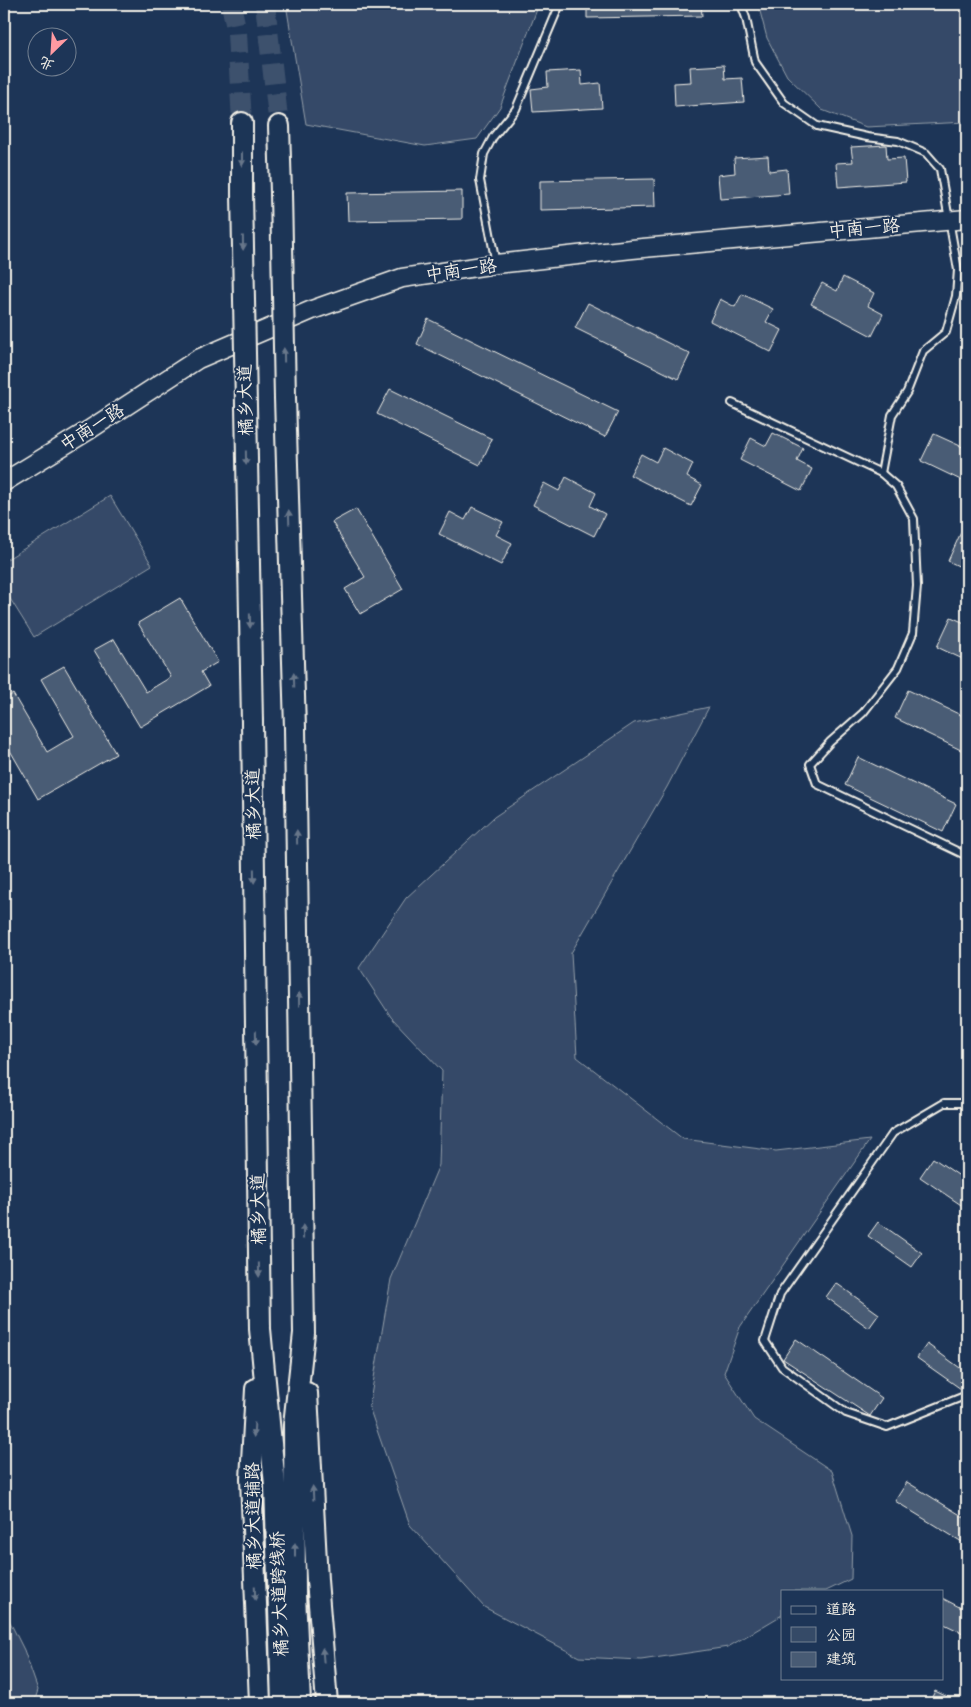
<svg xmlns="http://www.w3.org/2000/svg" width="971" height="1707" viewBox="0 0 971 1707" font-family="Sriracha,'LXGW WenKai TC',sans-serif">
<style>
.green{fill:#354a67;stroke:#949ea8}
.building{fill:#485b74;stroke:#f4f1e8}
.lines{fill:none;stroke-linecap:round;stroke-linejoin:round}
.primary-tunnel{stroke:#3d516d;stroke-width:20;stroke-dasharray:20 10;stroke-linecap:butt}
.lane-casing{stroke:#f4f1e8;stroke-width:10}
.secondary-casing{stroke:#f4f1e8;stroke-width:21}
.primary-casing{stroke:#f4f1e8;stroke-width:24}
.lane{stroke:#1d3557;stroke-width:6}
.secondary{stroke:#1d3557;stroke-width:18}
.primary{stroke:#1d3557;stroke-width:20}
.primary-bridge-casing{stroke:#f4f1e8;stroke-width:24;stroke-linecap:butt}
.primary-bridge{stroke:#1d3557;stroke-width:20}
.oneway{fill:#68778a}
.labels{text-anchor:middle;stroke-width:4;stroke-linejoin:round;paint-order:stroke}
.street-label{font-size:18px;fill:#f4f1e8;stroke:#1d3557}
</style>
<rect width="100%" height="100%" fill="#1d3557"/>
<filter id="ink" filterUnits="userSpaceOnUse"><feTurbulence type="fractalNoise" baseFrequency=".02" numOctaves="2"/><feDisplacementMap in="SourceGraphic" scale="10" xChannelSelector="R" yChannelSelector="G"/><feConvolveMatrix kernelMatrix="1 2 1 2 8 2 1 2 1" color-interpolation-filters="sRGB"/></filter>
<g filter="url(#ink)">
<g class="green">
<path d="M286,4H539L500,107L477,139L425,146L306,124Z"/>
<path d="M758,4H967V122L866,127L822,110L787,76L767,38Z"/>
<path d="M110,496L152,565L34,637L4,589V561Z"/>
<path d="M709,707L667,787L571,953L577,1057L683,1139L776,1151L870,1140L740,1327L724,1373L754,1419L832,1471L852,1536L851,1579L826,1591H782V1615L728,1647L641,1660L579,1657L484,1607L410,1525L369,1407L391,1279L439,1165L442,1071L391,1017L359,968L406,898L494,817L634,723Z"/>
<path d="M4,1610L24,1650L38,1690L34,1703H4Z"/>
</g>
<g class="building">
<path d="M587,4H701L702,16L587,18Z"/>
<path d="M724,65L725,79L742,78L744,102L675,107L674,83L691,82L690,67Z"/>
<path d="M581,70L582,85L600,83L602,108L533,112L531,89L548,87L547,72Z"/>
<path d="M886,145L887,159L904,158L906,182L838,187L836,163L853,162L851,147Z"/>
<path d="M768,156L769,171L787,169L789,194L720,199L718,175L735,173L734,158Z"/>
<path d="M654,179L655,207L540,210V181Z"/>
<path d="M462,191V219L348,221L347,193Z"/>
<path d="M843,277L874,293L868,306L883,314L872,336L811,304L822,283L837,291Z"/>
<path d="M742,294L773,309L766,322L782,330L771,352L710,321L720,299L735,307Z"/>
<path d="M588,303L690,354L678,379L575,328Z"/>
<path d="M428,319L618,412L605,437L417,344Z"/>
<path d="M390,389L492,439L480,465L377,414Z"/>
<path d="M773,433L803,448L797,461L812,469L801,491L740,460L751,438L766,446Z"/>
<path d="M934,434L967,449V483L921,461Z"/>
<path d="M663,448L693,464L687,477L702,485L691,506L630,475L641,454L656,462Z"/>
<path d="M566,477L596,493L590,506L605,514L594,536L533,505L544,483L559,491Z"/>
<path d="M472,507L503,522L496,535L512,543L501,565L439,534L450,512L465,520Z"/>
<path d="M356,509L403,589L360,614L345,589L365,577L332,522Z"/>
<path d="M967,519V570L948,561Z"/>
<path d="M180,598L218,662L201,672L209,686L140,727L94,650L114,639L146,692L171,677L138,623Z"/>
<path d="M951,617L967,624V661L937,647Z"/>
<path d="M64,666L116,754L38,799L4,740V699L13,694L47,752L74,736L41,679Z"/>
<path d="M908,690L967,718V753L895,718Z"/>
<path d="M858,757L956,804L943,832L845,785Z"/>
<path d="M933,1158L967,1181V1209L920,1177Z"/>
<path d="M878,1222L922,1253L912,1267L868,1236Z"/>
<path d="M836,1283L879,1314L869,1328L826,1297Z"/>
<path d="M796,1339L882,1398L870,1416L783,1359Z"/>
<path d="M927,1344L967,1373V1380L961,1389L917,1358Z"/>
<path d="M907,1482L967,1519V1545L895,1501Z"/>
<path d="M942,1598L967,1611V1635L942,1623Z"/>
<path d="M935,1691L960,1703H929Z"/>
</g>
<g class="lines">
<g class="primary-tunnel">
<path d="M231,4L237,33L242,123"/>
<path d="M265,4L279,126"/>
</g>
<g class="lane-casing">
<g id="lane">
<path d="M741,4L746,18L755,62L784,103L817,126L867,137L898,141L926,153L940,169L958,270L956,296L946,332L923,351L907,392L892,415L881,473"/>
<path d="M496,264L480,180L484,154L493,137L516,109L560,4"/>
<path d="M732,403L881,473L896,486L914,519L917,586L913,633L898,668L863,713L830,742L810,764L817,784L967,856"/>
<path d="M967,1103H944L893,1133L780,1294L765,1341L782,1367L846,1413L887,1427L967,1395"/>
</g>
</g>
<g class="secondary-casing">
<path id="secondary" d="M4,482L89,430L198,359L312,310L402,278L496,264L632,249L967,219"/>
</g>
<g class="primary-casing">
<g id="primary">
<path d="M242,123V194"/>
<path d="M279,126L281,193"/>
<path d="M252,722L260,1329L275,1485L282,1703"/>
<path d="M295,728L304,1333L294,1425L295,1595L300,1703"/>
<path d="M256,1389L251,1479L260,1703"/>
<path d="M307,1393L317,1580L327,1703"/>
</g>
</g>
<use href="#lane" class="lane"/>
<use href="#secondary" class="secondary"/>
<use href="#primary" class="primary"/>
<g class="primary-bridge-casing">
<g id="primary-bridge">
<path d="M281,193L285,398L295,728"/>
<path d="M242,194L252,722"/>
</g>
</g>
<use href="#primary-bridge" class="primary-bridge"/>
</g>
<defs><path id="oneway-solid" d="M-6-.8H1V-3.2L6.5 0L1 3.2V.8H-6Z" transform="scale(1.25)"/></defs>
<g class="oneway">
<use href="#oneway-solid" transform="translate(242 159) rotate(90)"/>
<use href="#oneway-solid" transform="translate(243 243) rotate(89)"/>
<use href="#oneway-solid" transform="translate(284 355) rotate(-91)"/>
<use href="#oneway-solid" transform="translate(246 458) rotate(89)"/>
<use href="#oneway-solid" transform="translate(289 517) rotate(-92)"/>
<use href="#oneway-solid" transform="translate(250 621) rotate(89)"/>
<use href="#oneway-solid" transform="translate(294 680) rotate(-92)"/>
<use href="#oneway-solid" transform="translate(297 837) rotate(-91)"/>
<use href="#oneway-solid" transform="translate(254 876) rotate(89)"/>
<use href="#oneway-solid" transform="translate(299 999) rotate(-91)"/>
<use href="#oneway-solid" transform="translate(256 1038) rotate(89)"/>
<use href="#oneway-solid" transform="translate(303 1232) rotate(-91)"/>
<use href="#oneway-solid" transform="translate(259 1270) rotate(89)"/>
<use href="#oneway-solid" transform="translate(254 1430) rotate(93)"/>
<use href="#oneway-solid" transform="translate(313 1493) rotate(-93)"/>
<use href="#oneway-solid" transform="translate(295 1550) rotate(-90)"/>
<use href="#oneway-solid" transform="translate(255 1593) rotate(88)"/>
<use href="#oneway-solid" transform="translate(323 1655) rotate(-95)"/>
</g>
</g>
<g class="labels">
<g class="street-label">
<text transform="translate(864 228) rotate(-5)" y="6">中南一路</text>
<text transform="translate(461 270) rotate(-8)" y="6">中南一路</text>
<text transform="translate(245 400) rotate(-91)" y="6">橘乡大道</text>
<text transform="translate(92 427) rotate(-32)" y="6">中南一路</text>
<text transform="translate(253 804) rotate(-91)" y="6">橘乡大道</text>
<text transform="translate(258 1209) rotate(-91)" y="6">橘乡大道</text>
<text transform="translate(253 1516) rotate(-91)" y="6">橘乡大道辅路</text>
<text transform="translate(279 1594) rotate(-92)" y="6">橘乡大道跨线桥</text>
</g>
</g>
<rect width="971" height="1707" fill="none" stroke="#1d3557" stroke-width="20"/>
<rect x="10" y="10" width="951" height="1687" fill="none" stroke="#f4f1e8" stroke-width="2" filter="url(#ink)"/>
<rect x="781" y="1590" width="162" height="90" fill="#1d3557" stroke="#738091"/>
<rect x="791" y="1606" width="25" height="8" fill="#1d3557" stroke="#738091"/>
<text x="826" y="1614" font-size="15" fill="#f4f1e8">道路</text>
<rect x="791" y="1627" width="25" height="15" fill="#354a67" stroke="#738091"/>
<text x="826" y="1640" font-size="15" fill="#f4f1e8">公园</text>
<rect x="791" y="1652" width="25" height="15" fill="#485b74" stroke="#738091"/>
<text x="826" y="1664" font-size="15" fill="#f4f1e8">建筑</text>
<g transform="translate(52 52) rotate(205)"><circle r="24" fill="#1d3557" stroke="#738091"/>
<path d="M0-4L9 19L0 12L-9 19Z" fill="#ff9aa2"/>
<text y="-8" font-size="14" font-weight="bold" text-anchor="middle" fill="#f4f1e8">北</text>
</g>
</svg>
